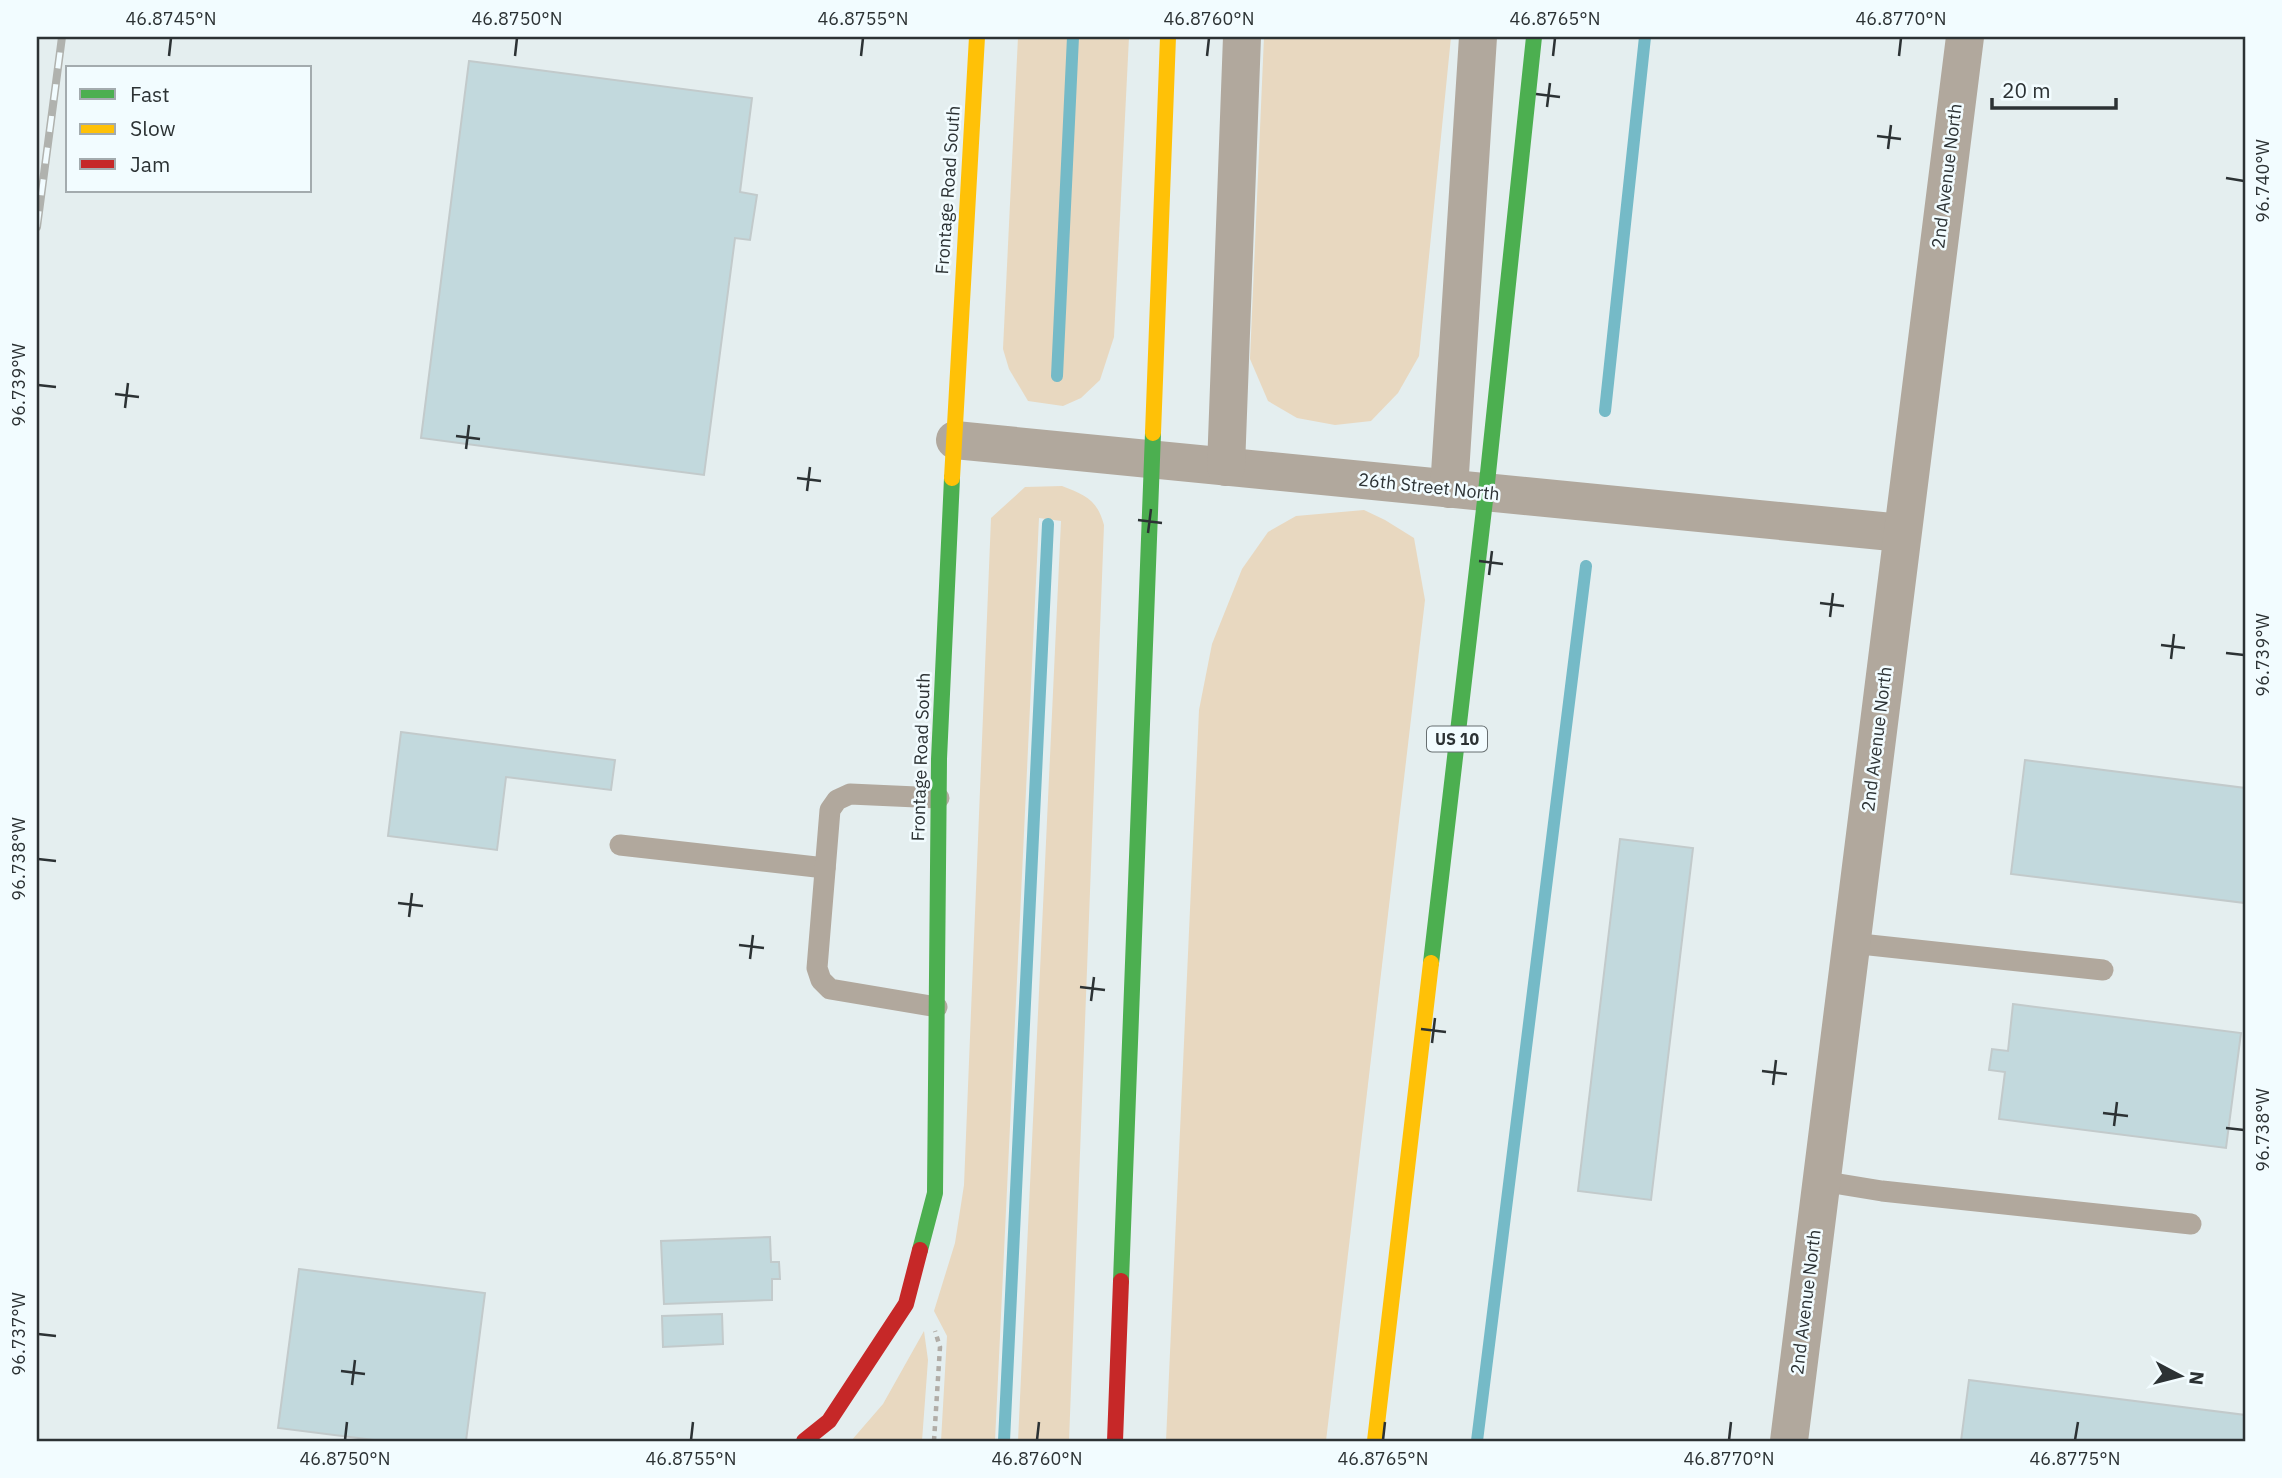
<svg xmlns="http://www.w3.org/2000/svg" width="2282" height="1478" viewBox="0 0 2282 1478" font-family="'IBM Plex Sans',sans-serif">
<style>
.green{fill:#e8d8c0}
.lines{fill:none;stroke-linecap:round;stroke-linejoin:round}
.stream{stroke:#75bac7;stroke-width:12}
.building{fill:#c2d9dd;stroke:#c2cacb;stroke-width:2}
.path{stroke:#b1ada7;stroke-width:4.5;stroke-dasharray:5 5;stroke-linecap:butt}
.lane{stroke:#b1a89d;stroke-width:21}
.street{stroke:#b1a89d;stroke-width:38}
.fast{stroke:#4caf50;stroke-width:16}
.slow{stroke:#ffc107;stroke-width:16}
.jam{stroke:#c62828;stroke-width:16}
.rail-casing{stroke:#b0b2ae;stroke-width:8}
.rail{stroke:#f2fcff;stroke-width:5;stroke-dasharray:16;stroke-linecap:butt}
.ticks{fill:none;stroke:#2c3234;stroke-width:2.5}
.labels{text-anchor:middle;stroke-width:5;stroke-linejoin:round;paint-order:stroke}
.shield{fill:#f2fcff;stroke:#676f71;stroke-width:2}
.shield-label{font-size:16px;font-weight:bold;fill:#2c3234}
.street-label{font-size:18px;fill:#2c3234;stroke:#f2fcff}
.neatline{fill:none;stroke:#2c3234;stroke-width:2.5}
.ticks-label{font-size:18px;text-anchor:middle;fill:#2c3234}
</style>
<rect width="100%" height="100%" fill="#e4eeef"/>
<g class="green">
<path d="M1018,37H1129L1114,337L1100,380L1081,398L1063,406L1028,401L1009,369L1003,349Z"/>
<path d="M1264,37H1451L1419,356L1398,393L1371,421L1335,425L1297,418L1268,401L1250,359Z"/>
<path d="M1062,486C1085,495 1097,499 1104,525L1069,1441H1018L1061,521L1039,518L995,1441H941L947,1336L934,1311L955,1243L964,1185L991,518L1025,487Z"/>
<path d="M1364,510L1385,520L1414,538L1425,600L1326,1441H1166L1199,710L1212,644L1242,569L1268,532L1296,516Z"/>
<path d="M924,1331L928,1360L922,1441H851L883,1404Z"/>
</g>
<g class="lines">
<g class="stream">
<path d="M1057,376L1073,37"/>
<path d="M1605,411L1645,37"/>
<path d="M1004,1441L1048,524"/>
<path d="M1477,1441L1586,566"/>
</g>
</g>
<g class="building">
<path d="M469,61L752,98L740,192L757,195L750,240L735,238L704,475L421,438Z"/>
<path d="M401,732L615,760L611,790L506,777L497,850L388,836Z"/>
<path d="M2025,760L2245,788V903L2011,874Z"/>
<path d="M1620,839L1693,848L1651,1200L1578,1191Z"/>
<path d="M2013,1004L2241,1033L2226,1148L1999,1119L2005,1072L1989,1070L1992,1049L2008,1051Z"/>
<path d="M770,1237L771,1262H779L780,1279H772V1300L664,1304L661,1241Z"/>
<path d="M299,1269L485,1293L466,1441H382L278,1428Z"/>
<path d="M722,1314L723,1344L663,1347L662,1316Z"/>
<path d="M1969,1380L2245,1415V1441H1961Z"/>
</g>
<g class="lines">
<path class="path" d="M934,1441L940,1347L935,1331"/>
<g class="lane">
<path d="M620,845L825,868"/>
<path d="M1851,943L2103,970"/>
<path d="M937,1007L830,989L821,980L817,968L830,810L837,800L850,794L939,798"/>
<path d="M1821,1181L1882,1191L2191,1224"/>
</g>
<g class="street">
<path d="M955,440L1902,533"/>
<path d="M1226,467L1242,37"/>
<path d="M1449,489L1478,37"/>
<path d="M1789,1441L1965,37"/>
</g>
<g class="fast">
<path d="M1431,963L1486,492L1534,37"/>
<path d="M920,1250L935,1193L939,759L952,478"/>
<path d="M1121,1281L1153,433"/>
</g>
<g class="slow">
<path d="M1153,433L1168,37"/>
<path d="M952,478L977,37"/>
<path d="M1375,1441L1431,963"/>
</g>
<g class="jam">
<path d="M804,1441L829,1421L906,1304L920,1250"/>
<path d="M1115,1441L1121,1281"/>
</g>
<g class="rail-casing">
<path id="rail" d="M37,227L62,37"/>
</g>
<use href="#rail" class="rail"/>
</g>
<path class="ticks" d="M169,56L171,38M515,56L517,38M861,56L863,38M1207,56L1209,38M1553,56L1555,38M1899,56L1901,38M1536,94L1560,97M1547,107L1550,83M1877,136L1901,139M1888,149L1891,125M2226,178L2244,181M38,385L56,387M115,394L139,397M125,408L128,383M456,436L480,439M466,449L469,425M797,478L821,481M807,491L810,467M1138,520L1162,523M1148,533L1151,509M1479,561L1503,564M1489,575L1492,551M1820,603L1844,606M1830,617L1833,593M2161,645L2185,648M2226,653L2244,655M2171,659L2174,634M38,859L56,861M398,903L423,906M409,917L412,893M739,945L764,948M750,959L753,935M1080,987L1105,990M1091,1001L1094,977M1421,1029L1446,1032M1432,1043L1435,1018M1762,1071L1787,1074M1773,1085L1776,1060M2103,1113L2128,1116M2114,1126L2117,1102M2226,1128L2244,1130M38,1334L56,1336M341,1371L365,1374M352,1385L355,1360M345,1440L347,1422M691,1440L693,1422M1037,1440L1039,1422M1383,1440L1385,1422M1729,1440L1731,1422M2075,1440L2078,1422"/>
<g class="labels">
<rect class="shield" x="1427" y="726.5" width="60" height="25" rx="5"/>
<g class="shield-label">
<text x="1457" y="745">US 10</text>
</g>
<g class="street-label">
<text transform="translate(1947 176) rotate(-83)" y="6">2nd Avenue North</text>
<text transform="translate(948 190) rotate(-86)" y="6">Frontage Road South</text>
<text transform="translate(1429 487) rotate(6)" y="6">26th Street North</text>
<text transform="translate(1877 739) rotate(-83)" y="6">2nd Avenue North</text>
<text transform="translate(921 757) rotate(-88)" y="6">Frontage Road South</text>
<text transform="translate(1806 1302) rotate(-83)" y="6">2nd Avenue North</text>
</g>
</g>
<rect width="2282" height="1478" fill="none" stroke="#f2fcff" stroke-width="77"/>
<rect x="66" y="66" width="245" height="126" fill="#f2fcff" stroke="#a3abae" stroke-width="2"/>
<rect x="80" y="89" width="35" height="10" fill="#4caf50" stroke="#a3abae" stroke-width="2"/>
<text x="130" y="102" font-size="21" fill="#2c3234">Fast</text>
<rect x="80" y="124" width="35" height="10" fill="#ffc107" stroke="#a3abae" stroke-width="2"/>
<text x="130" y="136" font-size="21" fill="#2c3234">Slow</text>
<rect x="80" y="159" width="35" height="10" fill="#c62828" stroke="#a3abae" stroke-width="2"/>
<text x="130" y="172" font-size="21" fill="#2c3234">Jam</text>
<g transform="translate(2180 1376) rotate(97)" stroke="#f2fcff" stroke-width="5" paint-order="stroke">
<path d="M0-5L12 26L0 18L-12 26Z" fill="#2c3234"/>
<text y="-10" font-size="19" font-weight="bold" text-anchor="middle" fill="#2c3234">N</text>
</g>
<path d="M1992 98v10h124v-10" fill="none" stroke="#2c3234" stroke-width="3.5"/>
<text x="2002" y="98" font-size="21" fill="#2c3234" stroke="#f2fcff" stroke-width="5" paint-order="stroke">20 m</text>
<rect x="38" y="38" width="2206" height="1402" class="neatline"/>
<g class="ticks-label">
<text x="171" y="25">46.8745°N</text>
<text x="517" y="25">46.8750°N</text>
<text x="863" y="25">46.8755°N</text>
<text x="1209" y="25">46.8760°N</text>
<text x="1555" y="25">46.8765°N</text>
<text x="1901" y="25">46.8770°N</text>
<text transform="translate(2263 181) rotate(-90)" y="6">96.740°W</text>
<text transform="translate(19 385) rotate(-90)" y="6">96.739°W</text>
<text transform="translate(2263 655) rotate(-90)" y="6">96.739°W</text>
<text transform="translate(19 859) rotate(-90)" y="6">96.738°W</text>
<text transform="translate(2263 1130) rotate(-90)" y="6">96.738°W</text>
<text transform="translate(19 1334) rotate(-90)" y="6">96.737°W</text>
<text x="345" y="1465">46.8750°N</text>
<text x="691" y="1465">46.8755°N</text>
<text x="1037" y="1465">46.8760°N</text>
<text x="1383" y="1465">46.8765°N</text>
<text x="1729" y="1465">46.8770°N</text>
<text x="2075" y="1465">46.8775°N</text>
</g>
</svg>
